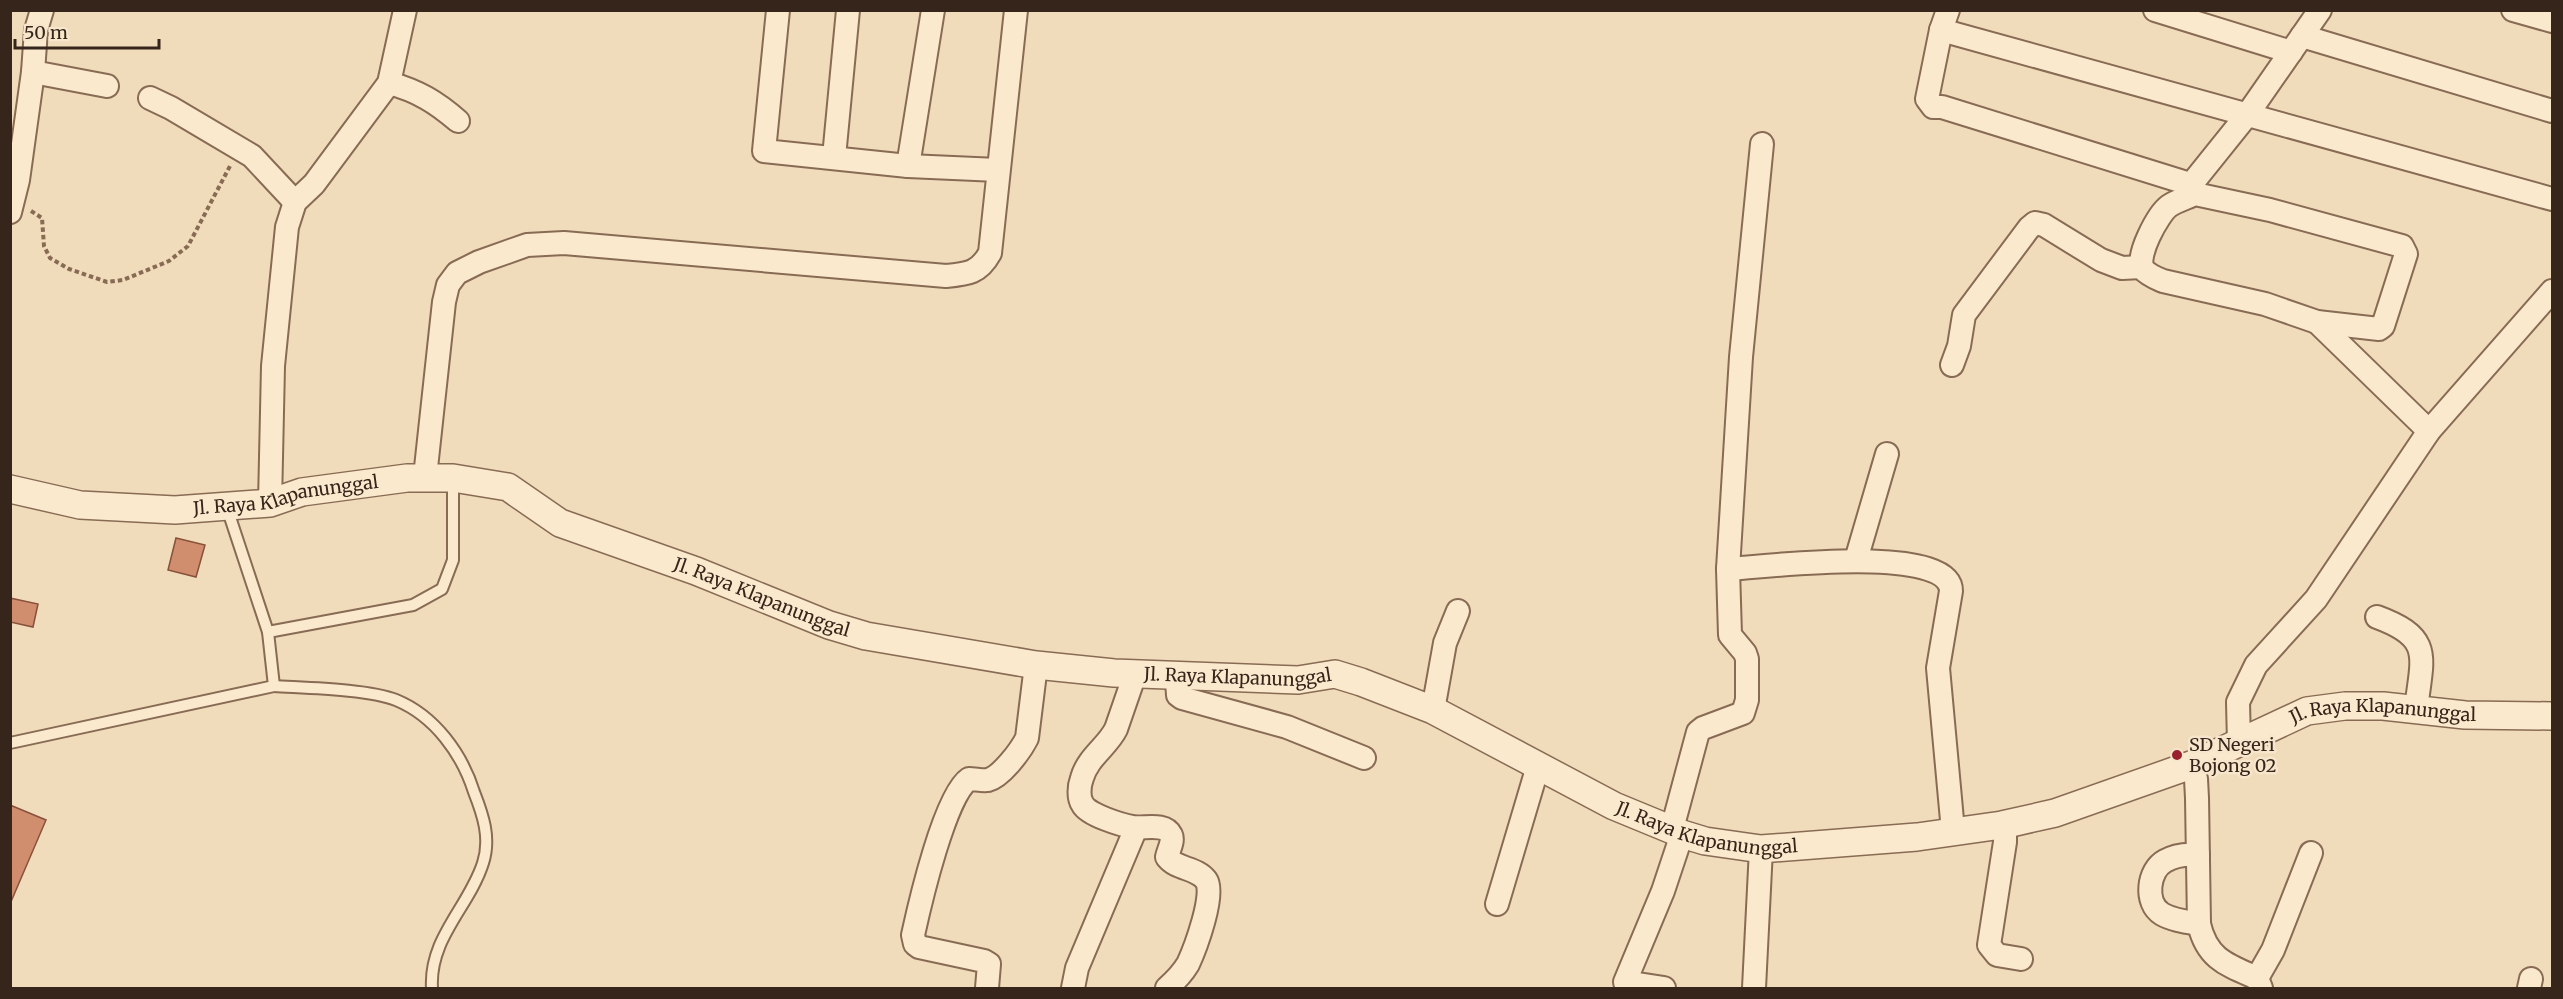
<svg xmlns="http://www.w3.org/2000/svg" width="2563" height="999" viewBox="0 0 2563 999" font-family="Merriweather,serif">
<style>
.building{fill:#d08e6f;stroke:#885139;stroke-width:1.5}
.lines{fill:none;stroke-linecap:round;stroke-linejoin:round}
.service-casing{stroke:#886b54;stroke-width:14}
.minor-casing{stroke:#886b54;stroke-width:26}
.tertiary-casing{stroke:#886b54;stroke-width:30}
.path{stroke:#886b54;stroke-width:4;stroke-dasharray:4.5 3;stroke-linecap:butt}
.service{stroke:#fbe9ce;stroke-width:10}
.minor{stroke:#fbe9ce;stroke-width:22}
.tertiary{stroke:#fbe9ce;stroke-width:27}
.poi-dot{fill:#99212d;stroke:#f7e6cb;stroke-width:2}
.labels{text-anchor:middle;stroke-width:5;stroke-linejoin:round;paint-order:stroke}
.street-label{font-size:18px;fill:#36251a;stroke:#f7e6cb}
.poi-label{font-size:18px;fill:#36251a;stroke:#f7e6cb;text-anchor:start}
</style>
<rect width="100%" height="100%" fill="#f0dbbb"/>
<g class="building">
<path d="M176,538L205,545L196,577L168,570Z"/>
<path d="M10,598L38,604L33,627L10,622Z"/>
<path d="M10,805L46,820L10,904Z"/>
</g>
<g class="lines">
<g class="service-casing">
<g id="service">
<path d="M268,632L413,605L442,589L453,560V478"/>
<path d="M274,686C306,688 368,689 396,700C435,716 462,754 474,792C483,815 491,838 483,863C469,907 429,938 432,988"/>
<path d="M10,743L274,686L268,632L227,508"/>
</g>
</g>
<g class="minor-casing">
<g id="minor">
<path d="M778,10L764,151L908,166L998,170"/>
<path d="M1948,10L1941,30L2552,199"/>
<path d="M2155,10L2291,52"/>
<path d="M2513,10L2552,21"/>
<path d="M1941,30L1927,99L1933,107H1942L2193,185"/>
<path d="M2302,36L2552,111"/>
<path d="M33,72L107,86"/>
<path d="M389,83C418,91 436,102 458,121"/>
<path d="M150,98L171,108L252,156L295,202"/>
<path d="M834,157L848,10"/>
<path d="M908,166L933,10"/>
<path d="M2195,194C2187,198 2176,201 2169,206C2158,214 2135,257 2143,269C2148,275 2156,278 2163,281L2265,304L2317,322L2379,329L2383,326L2406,254L2402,246L2270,210L2195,194L2194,181L2247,115L2320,10"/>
<path d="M10,212L18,180L33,72L36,30L42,10"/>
<path d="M2317,322L2429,431"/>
<path d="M1952,365L1959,346L1964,315L2029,228L2035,223L2044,225L2101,260L2122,268L2142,267"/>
<path d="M425,477L444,302L448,285L457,273L479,262L527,245L564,243L946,276C968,274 979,273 990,253L1016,10"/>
<path d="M270,503L273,366L287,227L295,202L314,184L389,83L405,10"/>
<path d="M1856,560L1887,454"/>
<path d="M1728,569C1762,567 1951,543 1951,591L1938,668L1953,831"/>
<path d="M2377,617C2434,638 2422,657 2416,709"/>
<path d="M1135,674L1116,729C1107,747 1088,757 1082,778C1079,786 1078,798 1083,805C1089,815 1121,825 1133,827C1143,829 1165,822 1171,835C1174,841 1168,851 1167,857C1177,870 1196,867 1206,880C1216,893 1195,949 1188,964C1182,974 1175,981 1167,988"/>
<path d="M1187,676L1177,681L1178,695L1182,698L1287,727L1364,758"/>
<path d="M1433,710L1445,643L1458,611"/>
<path d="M2239,743L2238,702L2256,665L2316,599L2429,431L2552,291"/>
<path d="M2191,765L2196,779L2197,798L2199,924C2207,959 2227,965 2257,978L2261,988"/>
<path d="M2002,825L2005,829V842L1989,945L1997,955L2021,959"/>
<path d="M1672,829L1698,732L1703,728L1743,713L1747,700V659L1745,653L1730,635L1728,569L1741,357L1762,144"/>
<path d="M2198,855C2187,854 2175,855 2165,861C2148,870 2144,903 2162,914C2172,920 2187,922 2199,924"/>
<path d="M1497,904L1538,766"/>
<path d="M2257,978L2273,950L2311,853"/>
<path d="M987,988L989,964L984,961L919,947L915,944L913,935C920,903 945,795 969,779C975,779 983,781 988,780C1002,776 1021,750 1027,738L1036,665"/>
<path d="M1073,988L1077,968L1136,828"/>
<path d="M1664,988L1625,982L1663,891L1682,834"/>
<path d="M1754,988L1761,849"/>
<path d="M2529,988L2531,979"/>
</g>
</g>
<g class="tertiary-casing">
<g id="tertiary">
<path id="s1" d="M10,489L80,505L175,510L270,503L302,492L407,478H453L508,487L560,523L696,571L829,625L866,636L1036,665L1114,673L1298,680L1335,674L1361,682L1433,710L1614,806L1682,834L1705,841L1761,849L1917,837L2002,825L2055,813L2191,765L2307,711L2345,706H2383L2465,715L2552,716"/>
</g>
</g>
<path class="path" d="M31,211L42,218L44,246L50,258L69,269L107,282L123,280L169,261L188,246L230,166"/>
<use href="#service" class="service"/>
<use href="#minor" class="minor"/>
<use href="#tertiary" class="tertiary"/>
</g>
<circle class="poi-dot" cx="2177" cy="755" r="6"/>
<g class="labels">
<g class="street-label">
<text dy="6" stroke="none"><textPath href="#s1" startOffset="279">Jl. Raya Klapanunggal</textPath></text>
<text dy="6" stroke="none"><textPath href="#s1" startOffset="782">Jl. Raya Klapanunggal</textPath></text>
<text dy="6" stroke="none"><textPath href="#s1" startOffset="1268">Jl. Raya Klapanunggal</textPath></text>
<text dy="6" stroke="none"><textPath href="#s1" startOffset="2474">Jl. Raya Klapanunggal</textPath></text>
<text dy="6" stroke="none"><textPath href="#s1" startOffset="1772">Jl. Raya Klapanunggal</textPath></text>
</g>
<g class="poi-label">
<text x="2189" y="751">SD Negeri<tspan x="2189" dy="21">Bojong 02</tspan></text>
</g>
</g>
<rect width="2563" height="999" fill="none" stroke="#36251a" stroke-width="24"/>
<path d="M15 39v9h144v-9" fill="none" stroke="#36251a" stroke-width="3"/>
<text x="24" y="39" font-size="18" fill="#36251a" stroke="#f7e6cb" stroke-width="4.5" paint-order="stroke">50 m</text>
</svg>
